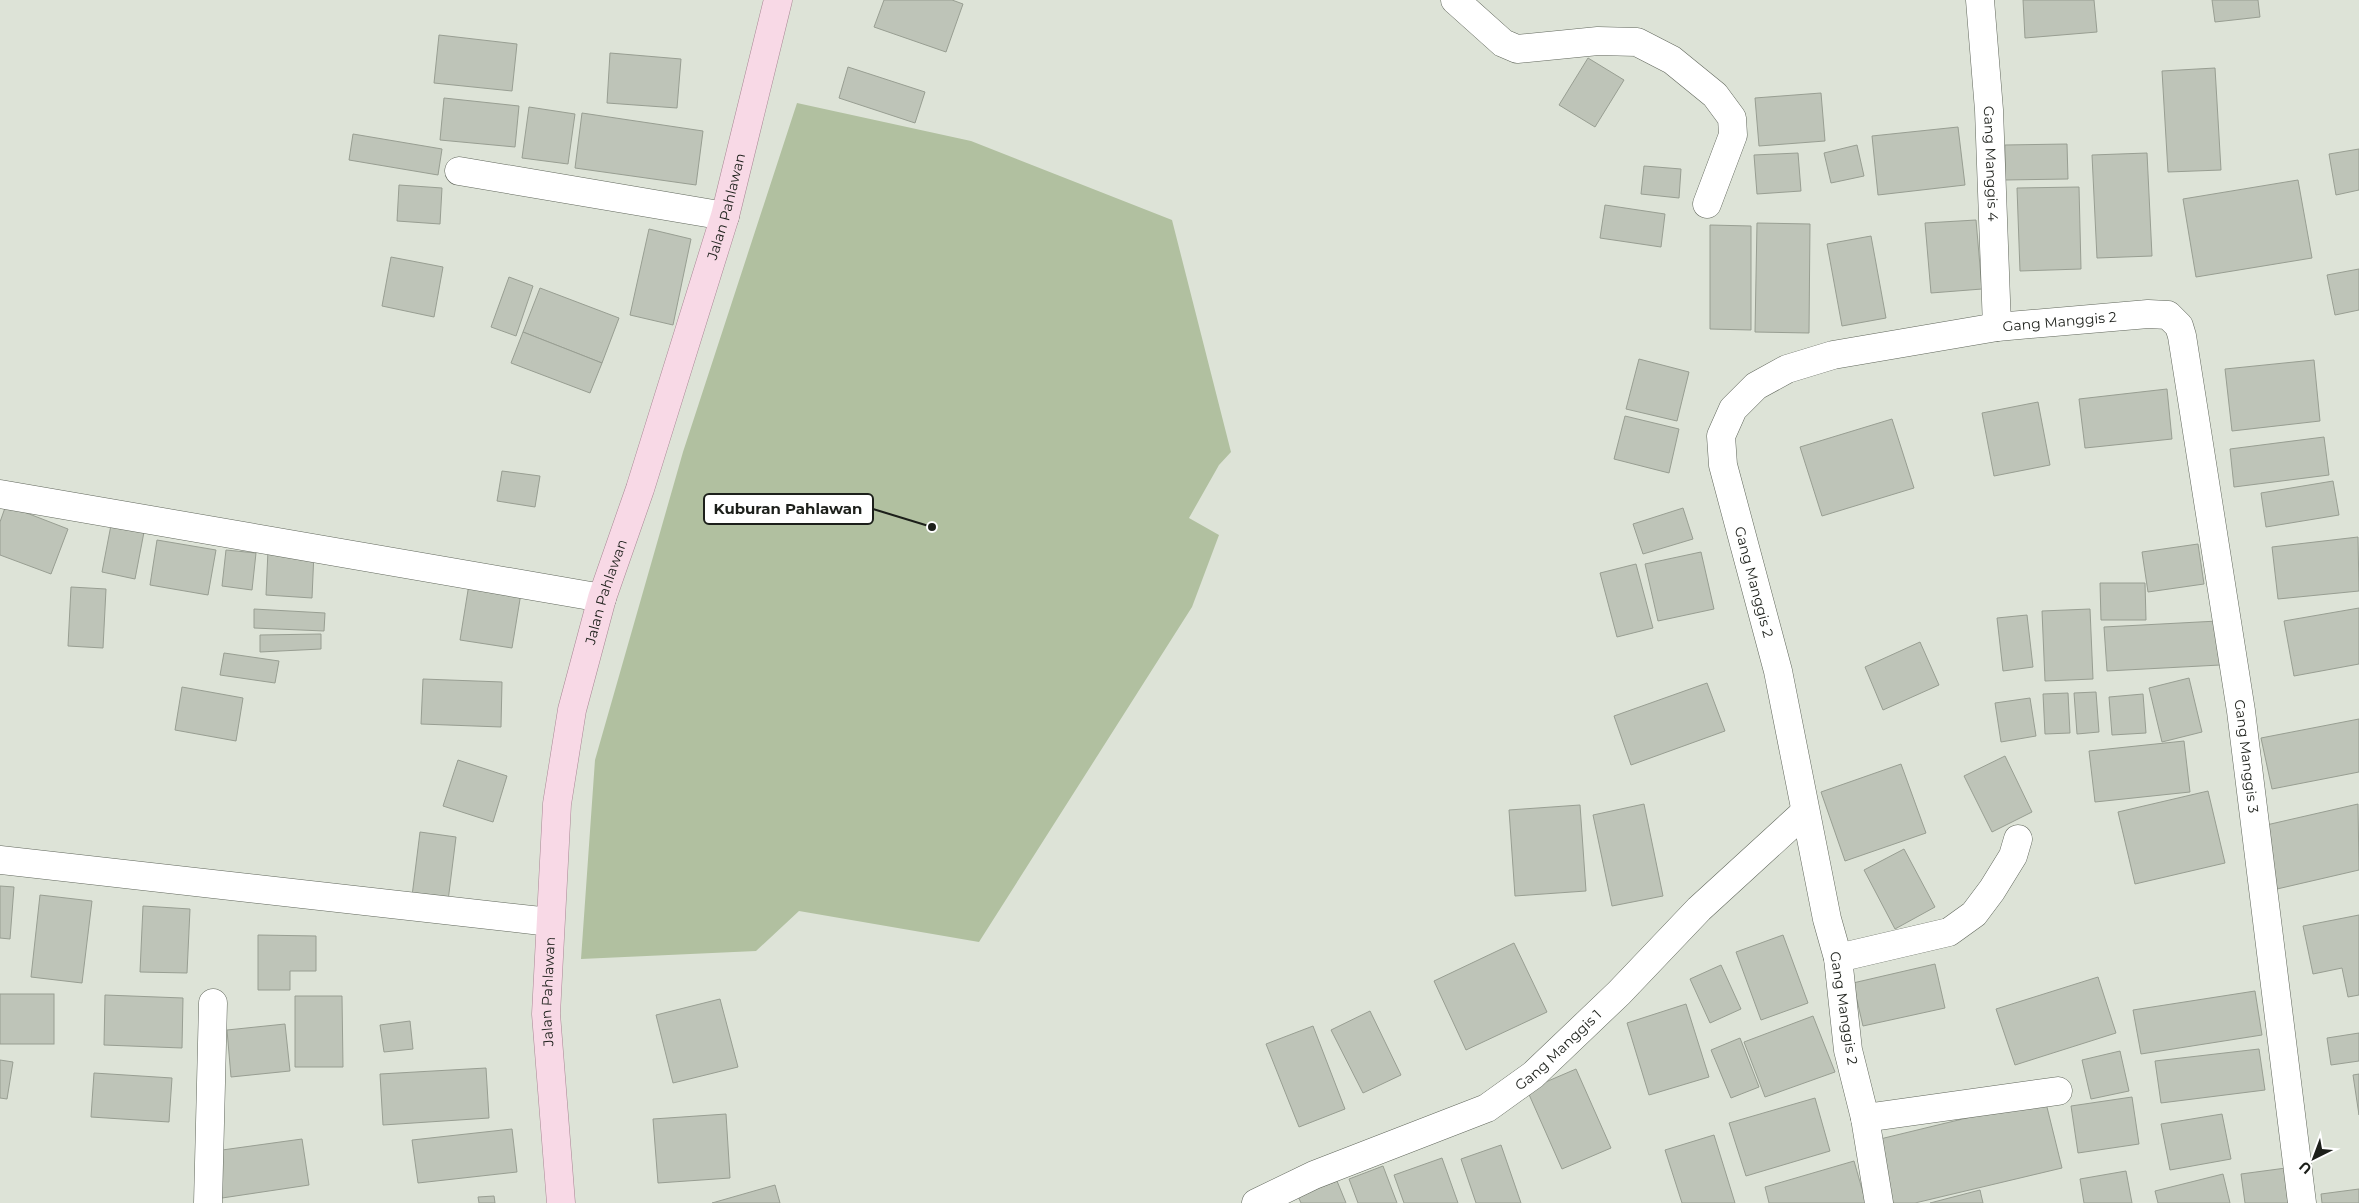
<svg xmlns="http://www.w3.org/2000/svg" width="2359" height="1203" viewBox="0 0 2359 1203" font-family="Montserrat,sans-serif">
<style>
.green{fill:#b1c0a0}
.building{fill:#bec4b8;stroke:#989e92}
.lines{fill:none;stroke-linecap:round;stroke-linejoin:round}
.minor-casing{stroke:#61675c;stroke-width:29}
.major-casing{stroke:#a88794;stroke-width:29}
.minor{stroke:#fff;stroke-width:28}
.major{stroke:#f8d9e6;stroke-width:28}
.labels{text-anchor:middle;stroke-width:5;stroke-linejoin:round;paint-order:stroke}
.street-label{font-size:14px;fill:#1c1f1a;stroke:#fff}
.leader{fill:none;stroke:#1c1f1a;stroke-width:2}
.callout-dot{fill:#1c1f1a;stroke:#fff;stroke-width:2}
.callout{fill:#fff;stroke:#1c1f1a;stroke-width:2}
.callout-label{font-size:15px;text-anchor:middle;font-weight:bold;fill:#1c1f1a}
</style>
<rect width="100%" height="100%" fill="#dde3d7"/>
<path class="green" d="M797,103L971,141L1172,220L1231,452L1219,465L1189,518L1219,535L1192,607L979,942L799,911L756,951L581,959L595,760L683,452Z"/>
<g class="building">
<path d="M884,0H952L963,4L946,52L874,27Z"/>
<path d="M2023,0H2094L2097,32L2025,38Z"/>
<path d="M2212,0H2258L2260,17L2215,22Z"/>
<path d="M439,35L517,44L512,91L434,83Z"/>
<path d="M610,53L681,59L677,108L607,103Z"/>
<path d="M1588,58L1624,80L1595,127L1559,105Z"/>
<path d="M848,67L925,92L915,123L839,98Z"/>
<path d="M2215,68L2221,170L2168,172L2162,71Z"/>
<path d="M1821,93L1825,141L1759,146L1755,98Z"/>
<path d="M444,98L519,106L515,147L440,140Z"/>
<path d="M529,107L575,114L568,164L522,158Z"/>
<path d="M582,113L703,131L696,185L575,168Z"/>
<path d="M1958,127L1965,185L1878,195L1872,136Z"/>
<path d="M353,134L442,149L438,175L349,160Z"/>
<path d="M2067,144L2068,179L2005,180V145Z"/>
<path d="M1857,145L1864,176L1831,183L1824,153Z"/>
<path d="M2359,149V190L2336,195L2329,154Z"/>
<path d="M1798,153L1801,191L1757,194L1754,155Z"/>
<path d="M2147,153L2152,256L2097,258L2092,155Z"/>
<path d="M1644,166L1681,169L1679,198L1641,194Z"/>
<path d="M2298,180L2312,258L2196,277L2183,199Z"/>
<path d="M399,185L442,188L440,224L397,221Z"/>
<path d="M2079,187L2081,269L2020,271L2017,188Z"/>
<path d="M1605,205L1665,214L1661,247L1600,238Z"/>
<path d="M1976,220L1982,289L1931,293L1925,223Z"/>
<path d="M1757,223L1810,224L1809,333L1755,332Z"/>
<path d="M1710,225L1751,226V330L1710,329Z"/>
<path d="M649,229L691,239L673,325L630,315Z"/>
<path d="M1871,236L1886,318L1842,326L1827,244Z"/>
<path d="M391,257L443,267L434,317L382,306Z"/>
<path d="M2359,269V310L2335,315L2327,275Z"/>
<path d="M509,277L533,286L516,336L491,327Z"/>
<path d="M540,288L619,318L602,363L523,332Z"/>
<path d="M523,332L602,363L590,393L511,363Z"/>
<path d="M1639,359L1689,372L1677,421L1626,409Z"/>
<path d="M2314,360L2320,421L2232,431L2225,369Z"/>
<path d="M2167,389L2172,439L2085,448L2079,399Z"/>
<path d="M2038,402L2050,465L1994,476L1982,413Z"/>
<path d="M1625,416L1679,429L1669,473L1614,459Z"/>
<path d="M1892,419L1914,488L1822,516L1800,447Z"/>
<path d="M2324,437L2329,475L2234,487L2230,449Z"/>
<path d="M502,471L540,476L535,507L497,501Z"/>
<path d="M2333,481L2339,515L2266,527L2261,493Z"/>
<path d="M6,505L68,529L51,574L0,555V522Z"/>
<path d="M1683,508L1693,539L1643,554L1633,524Z"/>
<path d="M111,525L144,532L135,579L102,572Z"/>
<path d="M2358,537L2359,591L2278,599L2272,547Z"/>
<path d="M157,540L216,550L208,595L150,585Z"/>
<path d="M2198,544L2204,584L2148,592L2142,552Z"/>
<path d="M226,550L256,553L252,590L222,586Z"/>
<path d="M268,550L314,552L312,598L266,595Z"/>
<path d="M1701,552L1714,609L1658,621L1645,564Z"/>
<path d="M1636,564L1653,628L1617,637L1600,573Z"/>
<path d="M2100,583H2145L2146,620H2101Z"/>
<path d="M469,584L521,593L512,648L460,640Z"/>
<path d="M71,587L106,589L103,648L68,646Z"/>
<path d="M2359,608V664L2294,676L2284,621Z"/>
<path d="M254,609L325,613L324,631L254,628Z"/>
<path d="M2090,609L2093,679L2045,681L2042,611Z"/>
<path d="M2027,615L2033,667L2003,671L1997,618Z"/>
<path d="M2218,621L2220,665L2107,671L2104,627Z"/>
<path d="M321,634V649L260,652V635Z"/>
<path d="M1920,642L1939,685L1883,710L1865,667Z"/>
<path d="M224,653L279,661L275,683L220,675Z"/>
<path d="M2189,678L2202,732L2162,742L2149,688Z"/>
<path d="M423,679L502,682L501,727L421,724Z"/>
<path d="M1707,683L1725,731L1631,765L1614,716Z"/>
<path d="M182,687L243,698L236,741L175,730Z"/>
<path d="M2096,692L2099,732L2077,734L2074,693Z"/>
<path d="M2068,693L2070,733L2045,734L2043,694Z"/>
<path d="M2143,694L2146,733L2112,735L2109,697Z"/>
<path d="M2030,698L2036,736L2001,742L1995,703Z"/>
<path d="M2359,719V772L2272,789L2261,738Z"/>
<path d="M2184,741L2190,792L2095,802L2089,751Z"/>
<path d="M2005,756L2032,812L1992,832L1964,776Z"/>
<path d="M458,760L507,776L493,822L443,806Z"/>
<path d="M1901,764L1926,833L1845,861L1821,792Z"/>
<path d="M2208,791L2225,863L2135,884L2118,812Z"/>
<path d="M1644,804L1663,896L1612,906L1593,815Z"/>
<path d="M2358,804L2359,870L2277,889L2262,826Z"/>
<path d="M1580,805L1586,891L1515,896L1509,810Z"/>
<path d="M420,832L456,837L448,901L412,896Z"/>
<path d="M1904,849L1935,907L1895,929L1864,870Z"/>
<path d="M0,886L14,887L10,939L0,938Z"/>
<path d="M40,895L92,901L82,983L31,977Z"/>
<path d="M143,906L190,909L187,973L140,972Z"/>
<path d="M2359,915V995L2348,997L2342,968L2313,974L2303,926Z"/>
<path d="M258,935L316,936V971H290V990H258Z"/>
<path d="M1783,935L1808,1003L1761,1020L1736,952Z"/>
<path d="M1514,943L1547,1012L1466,1050L1434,981Z"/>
<path d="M1935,964L1945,1008L1863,1026L1853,983Z"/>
<path d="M1721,965L1741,1009L1710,1023L1690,979Z"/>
<path d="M2098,977L2116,1033L2015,1065L1996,1009Z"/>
<path d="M2255,991L2262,1035L2141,1054L2133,1010Z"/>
<rect x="0" y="994" width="54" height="50"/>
<path d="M105,995L183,998L182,1048L104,1045Z"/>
<path d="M295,996H342L343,1067H295Z"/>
<path d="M720,999L738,1067L673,1083L656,1015Z"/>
<path d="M1686,1004L1709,1077L1649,1095L1627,1023Z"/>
<path d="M1370,1011L1401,1075L1363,1093L1331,1030Z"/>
<path d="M1813,1016L1835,1072L1765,1097L1744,1042Z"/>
<path d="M410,1021L413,1049L384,1052L380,1025Z"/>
<path d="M285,1024L290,1071L231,1077L227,1030Z"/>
<path d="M1313,1026L1345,1109L1299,1127L1266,1044Z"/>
<path d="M2359,1033V1061L2331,1065L2327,1038Z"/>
<path d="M1740,1038L1759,1087L1731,1098L1711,1050Z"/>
<path d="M2259,1049L2265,1090L2161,1103L2155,1061Z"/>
<path d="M2120,1051L2129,1091L2091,1099L2082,1060Z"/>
<path d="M0,1060L13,1062L7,1099L0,1098Z"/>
<path d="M486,1068L489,1118L383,1125L380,1074Z"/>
<path d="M1576,1069L1611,1148L1562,1169L1527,1090Z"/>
<path d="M94,1073L172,1078L169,1122L91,1117Z"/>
<path d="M2359,1074V1115L2353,1075Z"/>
<path d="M2132,1097L2139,1144L2078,1153L2071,1106Z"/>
<path d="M1815,1098L1830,1151L1746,1176L1729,1123Z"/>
<path d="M2045,1099L2062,1168L1915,1203H1892L1876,1140Z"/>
<path d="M726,1114L730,1178L658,1183L653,1119Z"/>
<path d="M2222,1114L2231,1159L2170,1170L2161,1124Z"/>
<path d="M512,1129L517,1172L418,1183L412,1140Z"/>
<path d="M1714,1135L1735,1203H1682L1665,1150Z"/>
<path d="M302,1139L309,1185L222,1198L215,1151Z"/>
<path d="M1501,1145L1521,1203H1476L1461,1159Z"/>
<path d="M1442,1158L1458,1203H1404L1394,1175Z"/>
<path d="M1854,1161L1866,1203H1769L1765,1187Z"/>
<path d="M1383,1166L1397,1203H1358L1349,1179Z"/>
<path d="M2286,1168L2291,1203H2245L2241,1174Z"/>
<path d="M2126,1171L2132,1203H2084L2080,1179Z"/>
<path d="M2223,1174L2230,1203H2158L2155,1191Z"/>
<path d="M1337,1181L1346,1203H1301L1298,1196Z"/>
<path d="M775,1185L780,1203H712Z"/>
<path d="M2359,1189V1203H2322L2321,1194Z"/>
<path d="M1980,1190L1983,1203H1930Z"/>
<path d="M494,1196L495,1203H479L478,1197Z"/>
</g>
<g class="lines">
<g class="minor-casing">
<g id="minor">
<path d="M1455,0L1503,43L1517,49L1598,41L1637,42L1672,60L1715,95L1732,118L1733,135L1707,204"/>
<path id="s1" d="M1980,0L1989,110L1997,327"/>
<path d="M459,171L725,216"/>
<path d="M0,494L602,598"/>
<path d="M0,860L550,922"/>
<path d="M1838,958L1949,932L1974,914L1992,890L2013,856L2018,839"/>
<path d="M1865,1118L2058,1091"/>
<path d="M208,1203L213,1003"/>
<path id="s2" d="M1256,1203L1314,1175L1487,1108L1533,1075L1619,993L1699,909L1805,812"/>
<path id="s3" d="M1879,1203L1865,1118L1848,1050L1838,958L1827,919L1778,671L1723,465L1721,436L1733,409L1756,386L1787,369L1833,355L1997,327L2148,314L2168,315L2179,326L2182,336L2241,711L2302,1203"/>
</g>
</g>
<g class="major-casing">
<g id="major">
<path id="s4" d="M561,1203L546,1014L557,804L572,710L602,598L640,489L725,216L778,0"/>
</g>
</g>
<use href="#minor" class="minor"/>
<use href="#major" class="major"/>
</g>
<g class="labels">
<g class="street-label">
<text dy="5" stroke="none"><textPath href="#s1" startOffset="164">Gang Manggis 4</textPath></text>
<text dy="5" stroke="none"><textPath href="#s4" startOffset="1022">Jalan Pahlawan</textPath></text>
<text dy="5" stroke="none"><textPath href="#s3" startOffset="1159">Gang Manggis 2</textPath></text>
<text transform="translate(1754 582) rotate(75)" y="5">Gang Manggis 2</text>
<text dy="5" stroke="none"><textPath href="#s4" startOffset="618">Jalan Pahlawan</textPath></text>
<text dy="5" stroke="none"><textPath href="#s3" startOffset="1719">Gang Manggis 3</textPath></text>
<text dy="5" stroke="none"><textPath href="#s4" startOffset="212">Jalan Pahlawan</textPath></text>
<text transform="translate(1844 1008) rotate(81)" y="5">Gang Manggis 2</text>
<text dy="5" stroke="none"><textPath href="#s2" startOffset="342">Gang Manggis 1</textPath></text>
</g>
</g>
<path class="leader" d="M932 527L873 509"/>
<circle class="callout-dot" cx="932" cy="527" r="5"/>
<rect class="callout" x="704" y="494" width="169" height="30" rx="5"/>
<g class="callout-label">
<text x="788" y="514">Kuburan Pahlawan</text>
</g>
<g transform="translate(2314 1158) rotate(222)" stroke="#ffffff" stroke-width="4" paint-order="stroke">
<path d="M0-4L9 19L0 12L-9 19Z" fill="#1c1f1a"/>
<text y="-8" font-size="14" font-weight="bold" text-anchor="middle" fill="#1c1f1a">U</text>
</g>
</svg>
